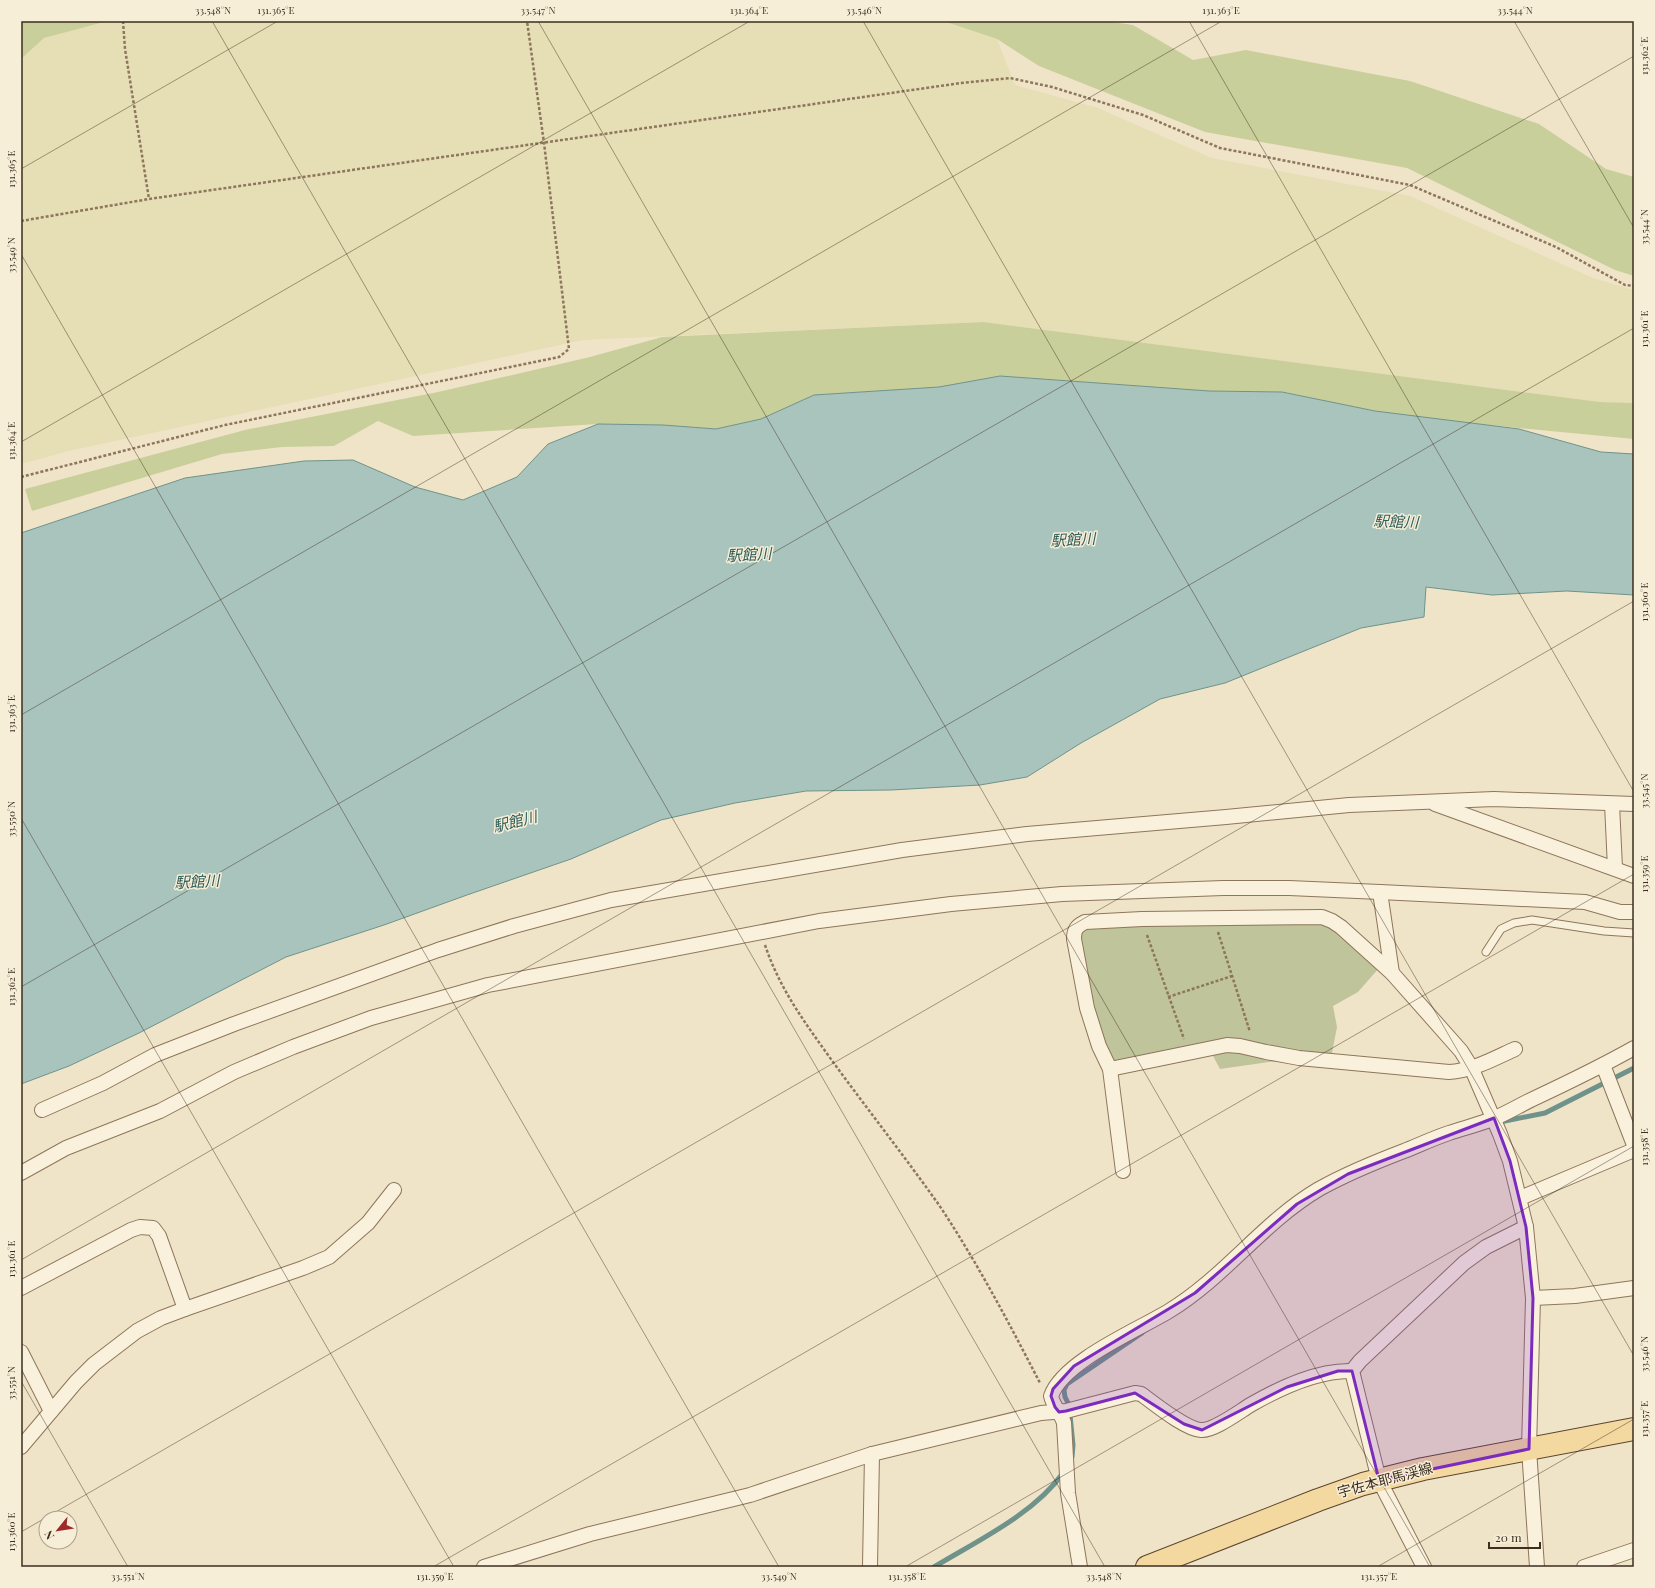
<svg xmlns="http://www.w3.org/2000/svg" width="1655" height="1588" viewBox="0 0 1655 1588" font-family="'Playfair Display','Noto Sans JP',serif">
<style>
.farmland{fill:#e6deb5}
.green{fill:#c9cf9b}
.cemetery{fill:#bfc49a}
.water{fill:#a9c4bc;stroke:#6f938a}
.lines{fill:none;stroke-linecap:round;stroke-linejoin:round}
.stream{stroke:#6f938a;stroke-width:5}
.lane-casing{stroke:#8d765c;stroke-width:9}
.street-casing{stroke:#8d765c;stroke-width:16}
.primary-casing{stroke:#5b4430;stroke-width:24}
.path{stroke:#8d765c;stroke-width:2.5;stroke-dasharray:3 2;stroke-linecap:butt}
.lane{stroke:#faf1dc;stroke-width:7}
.street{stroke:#faf1dc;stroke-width:14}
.primary{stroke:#f3d9a0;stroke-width:22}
.marked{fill:#7b2cbf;fill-opacity:0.2;stroke:#7b2cbf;stroke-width:3;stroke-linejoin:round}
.ticks{fill:none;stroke:#3d2e20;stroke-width:1;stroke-opacity:0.45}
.labels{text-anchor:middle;stroke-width:3;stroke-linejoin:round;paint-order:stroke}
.street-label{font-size:14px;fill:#3d2e20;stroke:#f7eed8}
.water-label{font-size:15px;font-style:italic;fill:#2f5d5a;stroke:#f7eed8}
.neatline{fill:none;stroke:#3d2e20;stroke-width:1.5}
.ticks-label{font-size:10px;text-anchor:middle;fill:#3d2e20}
</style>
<rect width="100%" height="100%" fill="#f0e4c8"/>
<path class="farmland" d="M108,21H943L997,39L1015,85L1098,108L1212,158L1410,196L1593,278L1634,290V403L1600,402L983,322L583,340L69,451L21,464V59L44,38Z"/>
<g class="green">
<path d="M21,21H108L44,38L21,59Z"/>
<path d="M943,21H1105L1133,25L1193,60L1246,50L1410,81L1539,124L1606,169L1634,177V276L1615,270L1407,168L1205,132L1039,66L997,39Z"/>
<path d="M983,322L1600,402L1634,403V439L1457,422L1375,411L1282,392L1209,391L1000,376L939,387L814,395L761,419L716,429L663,425L598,424L413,436L378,421L334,446L282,447L222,454L32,511L25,489L245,430L438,392L590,357L662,337Z"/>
</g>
<path class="cemetery" d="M1152,921L1328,924L1379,968L1358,992L1333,1006L1337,1027L1331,1058L1269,1062L1220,1069L1212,1054L1118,1063L1113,1061L1100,1032L1079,941L1081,932L1084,929Z"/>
<path class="water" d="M1000,376L1209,391L1282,392L1375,411L1519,429L1601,452L1634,454V595L1567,591L1492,595L1426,587L1424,617L1361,628L1225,683L1160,699L1081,743L1027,777L980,785L891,790L806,791L735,803L661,820L571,859L467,895L384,925L286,957L139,1033L69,1066L21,1084V533L185,478L304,461L353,460L415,487L463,500L517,477L548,444L598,424L663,425L716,429L761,419L814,395L939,387Z"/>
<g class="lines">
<g class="stream">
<path d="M1500,1122L1545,1113L1634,1068"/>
<path d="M1072,1457L1073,1445L1069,1405L1065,1397L1064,1390L1067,1384L1142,1333"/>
<path d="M934,1567C977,1541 1034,1514 1063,1473"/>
</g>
<g class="lane-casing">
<path id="lane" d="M1486,952L1501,929L1514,923L1532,920L1604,931L1634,933"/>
</g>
<g class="street-casing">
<g id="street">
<path d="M1435,804L1634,876"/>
<path d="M1612,804L1615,868"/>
<path d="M1380,892L1392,973"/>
<path d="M1603,1065L1634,1145"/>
<path d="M1110,1069L1227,1045L1240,1046L1266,1052L1299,1058L1449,1072C1472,1071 1495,1058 1515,1049"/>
<path d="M42,1110L103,1083L155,1055L234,1024L438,950L514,926L611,900L902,850L1027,834L1226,817L1349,805L1494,799L1634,804"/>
<path d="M1123,1171L1110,1069L1099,1046L1087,1008L1074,939C1074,929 1077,926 1085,922L1142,919L1322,917L1332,921L1341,927L1392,973L1461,1051L1471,1067L1500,1134L1510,1161L1526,1227L1533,1298L1529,1449L1537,1567"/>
<path d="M21,1173L66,1148L160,1111L234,1072L293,1047L371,1018L488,985L819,921L951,904L1062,894L1223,888H1289L1380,892L1585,902L1620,912H1634"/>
<path d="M1520,1198L1634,1150"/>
<path d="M21,1288L131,1230L140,1227L153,1228L159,1236L185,1309"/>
<path d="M1533,1298L1575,1296L1634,1288"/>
<path d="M21,1352L51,1411"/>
<path d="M21,1447L76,1382L94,1364L137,1331L161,1318L185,1309L303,1268L329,1257L368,1223L394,1190"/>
<path d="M484,1567L590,1534L750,1495L872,1454L1041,1413L1066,1411L1135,1393L1141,1394C1155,1404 1185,1429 1201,1430C1214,1431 1240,1411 1252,1404C1282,1387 1318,1370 1352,1371"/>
<path d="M870,1567L872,1454"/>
<path d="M1080,1567L1068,1493L1064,1423C1061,1413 1053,1406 1051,1396C1063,1361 1138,1330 1169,1311C1225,1277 1263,1222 1319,1189C1346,1174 1375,1162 1404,1151C1419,1145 1434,1138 1449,1133C1464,1128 1480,1124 1495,1118C1509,1112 1522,1104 1535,1098C1569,1082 1602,1066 1634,1048"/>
<path d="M1424,1567L1379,1480L1352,1371L1360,1361L1464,1263L1486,1247L1526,1227"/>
<path d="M1584,1567L1634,1550"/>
</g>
</g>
<g class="primary-casing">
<path id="primary" d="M1147,1567L1318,1500L1363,1484L1423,1469L1634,1429"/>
</g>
<g class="path">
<path d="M123,21L125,49L149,199"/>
<path d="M21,221L149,199L961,83L1010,78L1052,87L1143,115L1220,148L1410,185L1556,247L1625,285L1634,286"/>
<path d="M21,477L225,425L559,357L569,349L544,143L527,21"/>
<path d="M1218,932L1250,1032"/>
<path d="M1147,935L1184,1039"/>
<path d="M765,945C780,990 806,1024 833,1062C868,1110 905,1157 939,1205C977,1262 1009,1323 1040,1383"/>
<path d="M1168,997L1232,976"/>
</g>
<use href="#lane" class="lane"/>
<use href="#street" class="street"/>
<use href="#primary" class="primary"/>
</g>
<path class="marked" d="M1494,1118L1510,1161L1526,1227L1533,1298L1529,1449L1379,1480L1352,1371H1338L1287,1387L1202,1430L1184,1424L1135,1393L1066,1411L1059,1412L1055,1407L1051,1396L1053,1389L1074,1366L1195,1293L1297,1204L1348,1174Z"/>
<path class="ticks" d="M212,21L1105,1567M538,21L1430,1567M863,21L1634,1356M1189,21L1634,792M1514,21L1634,228M21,169L278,21M21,254L779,1567M21,442L750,21M21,715L1222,21M21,818L454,1567M21,987L1634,56M21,1260L1634,328M21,1381L128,1567M21,1532L1634,601M433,1567L1634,874M905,1567L1634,1146M1377,1567L1634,1419"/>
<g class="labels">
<g class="street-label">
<text transform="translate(1385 1480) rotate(-15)" y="5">宇佐本耶馬渓線</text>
</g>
<g class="water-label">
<text transform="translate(1396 522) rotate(2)" y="5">駅館川</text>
<text transform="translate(1073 540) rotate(-3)" y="5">駅館川</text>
<text transform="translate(749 555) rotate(-3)" y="5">駅館川</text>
<text transform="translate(515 822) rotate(-14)" y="5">駅館川</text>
<text transform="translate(197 882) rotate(-3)" y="5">駅館川</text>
</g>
</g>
<rect width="1655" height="1588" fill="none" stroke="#f7eed8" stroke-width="44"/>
<g transform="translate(58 1530) rotate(240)"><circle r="19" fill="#f7eed8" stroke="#ada18e"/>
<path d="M0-3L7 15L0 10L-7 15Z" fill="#9e2a2b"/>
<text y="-6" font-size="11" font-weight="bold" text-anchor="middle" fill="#3d2e20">N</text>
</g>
<path d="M1489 1542v6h51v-6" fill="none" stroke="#3d2e20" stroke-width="2"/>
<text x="1495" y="1542" font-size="12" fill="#3d2e20" stroke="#f7eed8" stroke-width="3" paint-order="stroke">20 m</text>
<rect x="22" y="22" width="1611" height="1544" class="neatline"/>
<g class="ticks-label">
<text x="213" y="14">33.548°N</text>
<text x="276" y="14">131.365°E</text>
<text x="538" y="14">33.547°N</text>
<text x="749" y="14">131.364°E</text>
<text x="864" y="14">33.546°N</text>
<text x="1221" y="14">131.363°E</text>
<text x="1515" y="14">33.544°N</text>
<text transform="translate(1644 56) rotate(-90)" y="4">131.362°E</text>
<text transform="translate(11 169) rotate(-90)" y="4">131.365°E</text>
<text transform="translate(1644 227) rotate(-90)" y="4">33.544°N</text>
<text transform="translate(11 255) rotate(-90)" y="4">33.549°N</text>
<text transform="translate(1644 329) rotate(-90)" y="4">131.361°E</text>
<text transform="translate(11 441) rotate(-90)" y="4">131.364°E</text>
<text transform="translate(1644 602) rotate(-90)" y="4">131.360°E</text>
<text transform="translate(11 714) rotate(-90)" y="4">131.363°E</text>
<text transform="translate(1644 791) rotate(-90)" y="4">33.545°N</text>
<text transform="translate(11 819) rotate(-90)" y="4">33.550°N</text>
<text transform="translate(1644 874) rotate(-90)" y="4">131.359°E</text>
<text transform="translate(11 987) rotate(-90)" y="4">131.362°E</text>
<text transform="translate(1644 1147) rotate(-90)" y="4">131.358°E</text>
<text transform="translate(11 1259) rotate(-90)" y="4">131.361°E</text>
<text transform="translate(1644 1354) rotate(-90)" y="4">33.546°N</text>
<text transform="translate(11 1383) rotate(-90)" y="4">33.551°N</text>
<text transform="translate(1644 1419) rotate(-90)" y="4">131.357°E</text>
<text transform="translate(11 1532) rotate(-90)" y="4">131.360°E</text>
<text x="128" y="1580">33.551°N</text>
<text x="435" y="1580">131.359°E</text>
<text x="779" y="1580">33.549°N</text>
<text x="907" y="1580">131.358°E</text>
<text x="1104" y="1580">33.548°N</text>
<text x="1379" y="1580">131.357°E</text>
</g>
</svg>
